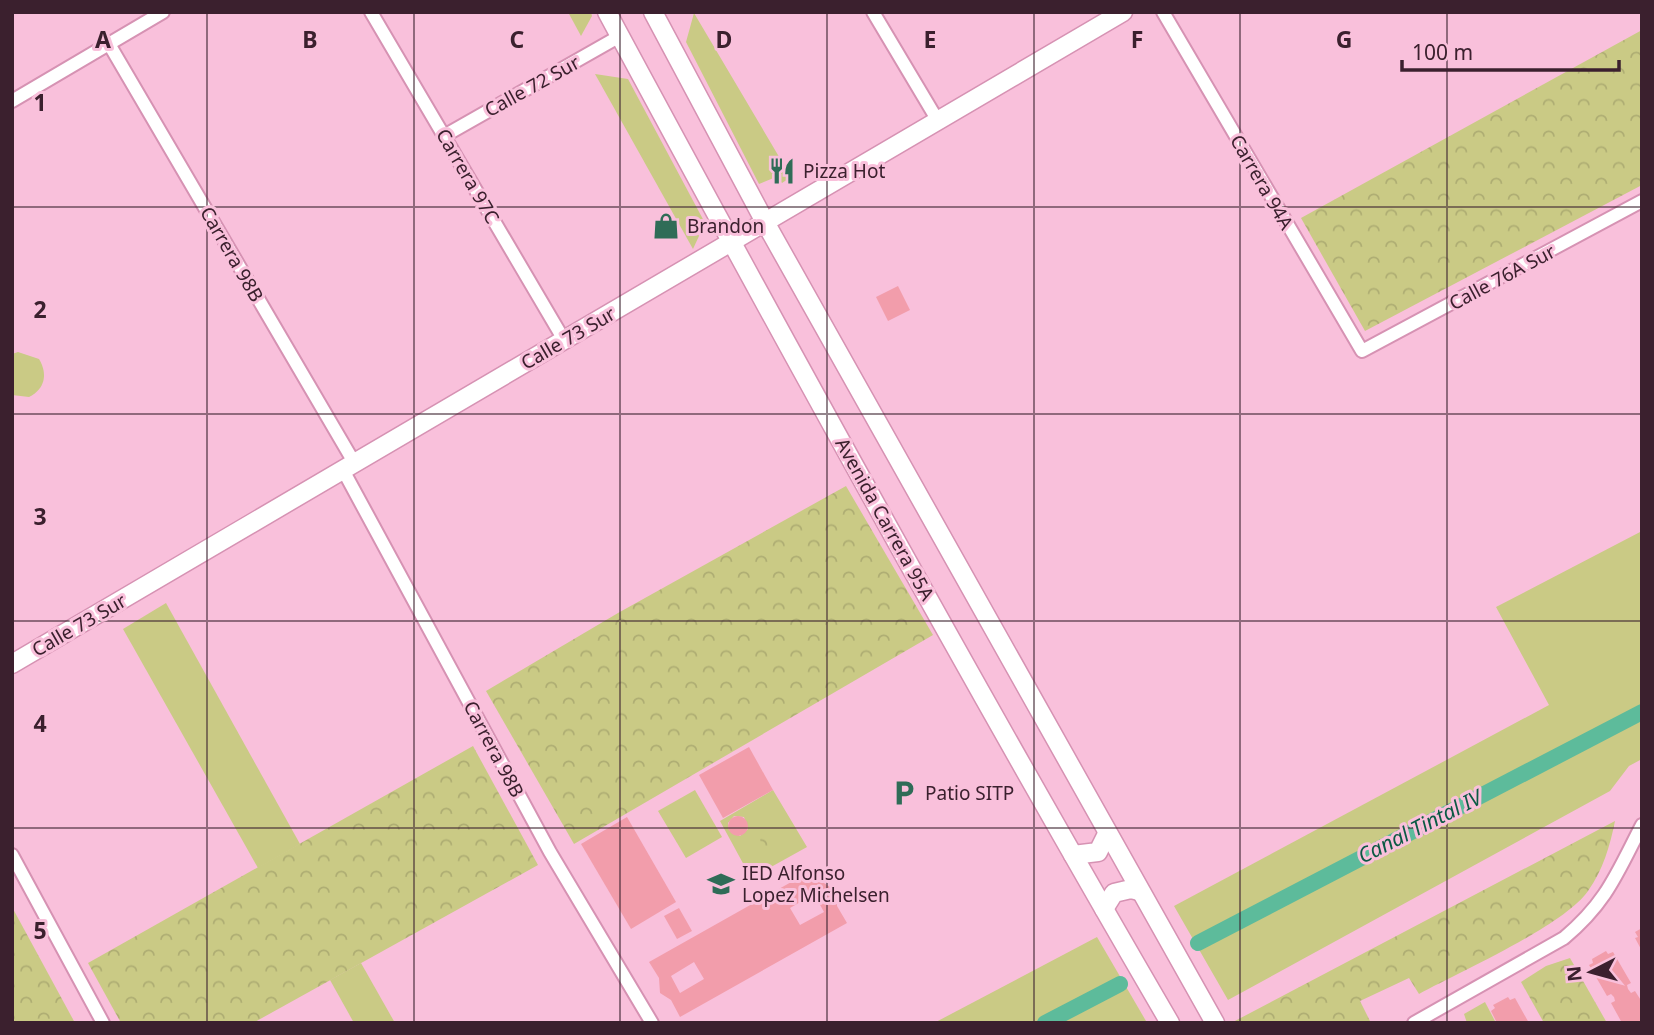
<svg xmlns="http://www.w3.org/2000/svg" width="1654" height="1035" viewBox="0 0 1654 1035" font-family="'Noto Sans',sans-serif">
<style>
.grass{fill:#caca85;fill-rule:evenodd}
.park{fill:url(#park-crowns)}
.lines{fill:none;stroke-linecap:round;stroke-linejoin:round}
.canal{stroke:#5dbb9b;stroke-width:16}
.building{fill:#f29dab;fill-rule:evenodd}
.street-casing{stroke:#d692b3;stroke-width:16}
.secondary-casing{stroke:#d692b3;stroke-width:21}
.street{stroke:#fff;stroke-width:12}
.secondary{stroke:#fff;stroke-width:18}
.grid{fill:none;stroke:#3b202e;stroke-width:2;stroke-opacity:0.55}
.labels{text-anchor:middle;stroke-width:6;stroke-linejoin:round;paint-order:stroke}
.street-label{font-size:19px;fill:#3b202e;stroke:#f9c0db}
.poi-label{font-size:19px;fill:#3b202e;stroke:#f9c0db;text-anchor:start}
.water-label{font-size:21px;font-style:italic;fill:#0b5a44;stroke:#f9c0db}
.grid-label{font-size:23px;text-anchor:middle;font-weight:bold;fill:#3b202e;stroke:#f9c0db;stroke-width:6;stroke-linejoin:round;paint-order:stroke}
</style>
<defs>
<pattern id="park-crowns" width="20" height="18" patternUnits="userSpaceOnUse" patternTransform="scale(1.75)"><rect width="20" height="18" fill="#caca85"/><path d="M2 6a3 3 0 1 1 6 0M12 15a3 3 0 1 1 6 0" fill="none" stroke="#aead73"/></pattern>
</defs>
<rect width="100%" height="100%" fill="#f9c0db"/>
<g class="grass">
<path d="M568,12H591L592,16L581,36Z"/>
<path d="M694,13L791,177L782,183L776,177L759,184L686,42Z"/>
<path d="M595,74L628,79L705,223L693,249Z"/>
<path d="M18,352L39,359C48,374 45,389 29,397L12,395V354Z"/>
<path d="M1642,531V759L1629,766L1610,791L1228,1000L1174,906L1549,705L1496,607Z"/>
<path d="M166,603L300,844L258,868L123,629Z"/>
<path d="M695,790L722,837L686,858L658,811Z"/>
<path d="M773,790L807,847L751,878L720,821ZM734,816L744,817L748,829L740,836L729,830L728,823Z"/>
<path d="M1097,937L1146,1021L934,1023Z"/>
<path d="M361,963L395,1023H354L330,980Z"/>
<path d="M1485,1002L1496,1023H1467L1464,1014Z"/>
</g>
<g class="park">
<path d="M1642,30V185L1365,331L1301,218Z"/>
<path d="M846,486L933,635L574,844L486,691L618,613Z"/>
<path d="M473,746L538,865L253,1023H121L88,963Z"/>
<path d="M1615,821C1610,846 1603,870 1588,891C1565,925 1458,973 1419,994L1409,978L1360,1001L1371,1023L1233,1022Z"/>
<path d="M780,830L784,837C782,839 773,848 769,850L762,847L760,839L764,834H773Z"/>
<path d="M12,907L75,1023H12Z"/>
<path d="M1570,958L1607,1023H1544L1521,982L1546,966Z"/>
</g>
<g class="lines">
<g class="canal">
<path d="M1198,943L1642,712"/>
<path d="M1045,1023L1120,984"/>
</g>
</g>
<g class="building">
<path d="M898,286L910,310L888,321L876,297Z"/>
<path d="M749,747L773,790L723,818L699,775Z"/>
<circle cx="738" cy="826" r="10"/>
<path d="M627,817L676,902L631,929L581,844Z"/>
<path d="M816,868L824,883L836,891L837,906L847,923L680,1017L671,1000L660,993L659,978L649,962ZM814,894L824,912L800,925L790,908ZM694,962L704,979L680,993L671,976Z"/>
<path d="M679,908L692,931L677,939L664,916Z"/>
<path d="M1642,928V951L1635,938L1638,937L1635,932Z"/>
<path d="M1606,951L1608,954L1613,952L1631,983L1627,985L1628,989L1631,993L1635,991L1642,1002V1023H1622L1611,1003L1615,1001L1614,997L1611,994L1607,996L1589,965L1593,963L1592,959Z"/>
<path d="M1508,997L1510,1000L1515,998L1529,1023H1497L1491,1011L1495,1008L1493,1005Z"/>
</g>
<g class="lines">
<g class="street-casing">
<g id="street">
<path d="M371,12L564,340"/>
<path d="M873,12L938,121"/>
<path d="M1163,12L1362,351L1642,201"/>
<path d="M109,44L355,464"/>
<path d="M12,101L163,12"/>
<path d="M444,136L620,36"/>
<path d="M343,470L550,852L652,1023"/>
<path d="M12,855L103,1023"/>
<path d="M1414,1023L1564,938C1607,902 1617,873 1642,825"/>
</g>
</g>
<g class="secondary-casing">
<g id="secondary">
<path d="M607,12C790,352 976,690 1170,1023"/>
<path d="M653,12L765,222L1215,1023"/>
<path d="M12,664L1123,12"/>
<path d="M1073,855L1098,852L1107,834"/>
<path d="M1104,909L1114,893L1131,889L1139,891"/>
</g>
</g>
<use href="#street" class="street"/>
<use href="#secondary" class="secondary"/>
</g>
<path class="grid" d="M207,12V1023M414,12V1023M620,12V1023M827,12V1023M1034,12V1023M1240,12V1023M1447,12V1023M12,207H1642M12,414H1642M12,621H1642M12,828H1642"/>
<defs>
<g id="restaurant-bare" transform="scale(2.1)"><path d="M-5-6h1v4h1v-4h1v4h1v-4h1v5L-1.5 .5V6h-2V.5L-5-1ZM5-6V6H3V1.5H1.5Q1.5-4 5-6Z" fill="#2f6c57" stroke="#f9c0db" stroke-width="2.5" paint-order="stroke"/></g>
<g id="shop-bare" transform="scale(2.1)"><path d="M-5-2.5h2.3a2.7 3.5 0 0 1 5.4 0H5L5.5 6h-11ZM-1.5-2.5h3a1.5 2.3 0 0 0-3 0Z" fill="#2f6c57" stroke="#f9c0db" stroke-width="2.5" paint-order="stroke"/></g>
<g id="parking-bare" transform="scale(2.1)"><path d="M-3.5-5.5H1a3.5 3.5 0 0 1 0 7H-1V5.5H-3.5ZM-1-3.4V-.6H.8a1.4 1.4 0 0 0 0-2.8Z" fill="#2f6c57" stroke="#f9c0db" stroke-width="2.5" paint-order="stroke"/></g>
<g id="school-bare" transform="scale(2.1)"><path d="M0-5L7-2L0 1L-7-2ZM-4 1L0 2.5L4 1V4Q0 6-4 4Z" fill="#2f6c57" stroke="#f9c0db" stroke-width="2.5" paint-order="stroke"/></g>
</defs>
<g fill-rule="evenodd">
<use href="#restaurant-bare" x="782" y="171"/>
<use href="#shop-bare" x="666" y="226"/>
<use href="#parking-bare" x="904" y="793"/>
<use href="#school-bare" x="721" y="884"/>
</g>
<g class="labels">
<g class="street-label">
<text transform="translate(532 86) rotate(-29)" y="7">Calle 72 Sur</text>
<text transform="translate(468 176) rotate(60)" y="7">Carrera 97C</text>
<text transform="translate(1262 182) rotate(60)" y="7">Carrera 94A</text>
<text transform="translate(232 254) rotate(60)" y="7">Carrera 98B</text>
<text transform="translate(1502 277) rotate(-28)" y="7">Calle 76A Sur</text>
<text transform="translate(568 338) rotate(-30)" y="7">Calle 73 Sur</text>
<text transform="translate(885 519) rotate(61)" y="7">Avenida Carrera 95A</text>
<text transform="translate(79 625) rotate(-30)" y="7">Calle 73 Sur</text>
<text transform="translate(494 749) rotate(62)" y="7">Carrera 98B</text>
</g>
<g class="poi-label">
<text x="803" y="178">Pizza Hot</text>
<text x="687" y="233">Brandon</text>
<text x="925" y="800">Patio SITP</text>
<text x="742" y="880">IED Alfonso<tspan x="742" dy="22">Lopez Michelsen</tspan></text>
</g>
<g class="water-label">
<text transform="translate(1420 827) rotate(-27)" y="7">Canal Tintal IV</text>
</g>
</g>
<g class="grid-label">
<text x="103" y="48">A</text>
<text x="310" y="48">B</text>
<text x="517" y="48">C</text>
<text x="724" y="48">D</text>
<text x="930" y="48">E</text>
<text x="1137" y="48">F</text>
<text x="1344" y="48">G</text>
<text x="40" y="111">1</text>
<text x="40" y="318">2</text>
<text x="40" y="525">3</text>
<text x="40" y="732">4</text>
<text x="40" y="939">5</text>
</g>
<rect width="1654" height="1035" fill="none" stroke="#3b202e" stroke-width="28"/>
<g transform="translate(1591 972) rotate(264)" stroke="#f9c0db" stroke-width="5" paint-order="stroke">
<path d="M0-5L12 26L0 18L-12 26Z" fill="#3b202e"/>
<text y="-10" font-size="19" font-weight="bold" text-anchor="middle" fill="#3b202e">N</text>
</g>
<path d="M1402 60v10h217v-10" fill="none" stroke="#3b202e" stroke-width="3.5"/>
<text x="1412" y="60" font-size="21" fill="#3b202e" stroke="#f9c0db" stroke-width="5" paint-order="stroke">100 m</text>
</svg>
